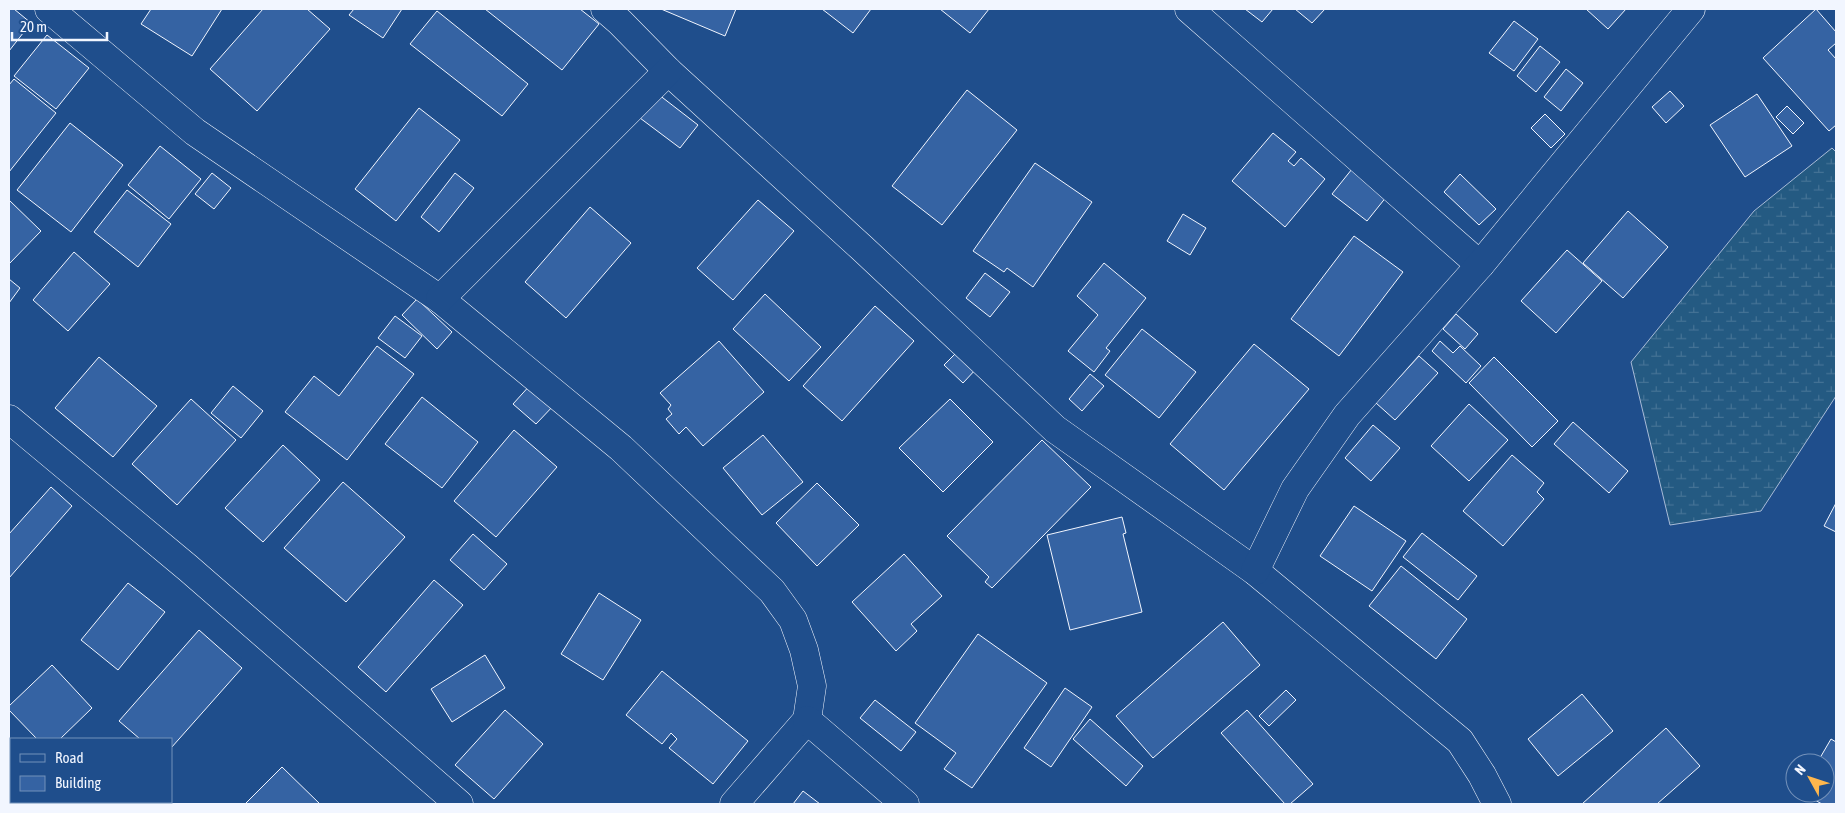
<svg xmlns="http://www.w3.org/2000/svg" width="1845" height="813" viewBox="0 0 1845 813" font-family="'Asap Condensed',sans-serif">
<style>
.wetland{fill:url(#wetland-marsh);stroke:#a8bbd7}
.building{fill:#3563a3;stroke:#f2f6ff}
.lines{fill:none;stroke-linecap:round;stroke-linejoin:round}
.minor-casing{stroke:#f2f6ff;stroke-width:29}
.minor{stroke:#1f4e8c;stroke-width:28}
</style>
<defs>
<pattern id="wetland-marsh" width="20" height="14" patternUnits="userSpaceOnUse" patternTransform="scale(1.25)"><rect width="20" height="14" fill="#245a82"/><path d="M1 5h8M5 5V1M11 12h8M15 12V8" fill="none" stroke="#447295"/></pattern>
</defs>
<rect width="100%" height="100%" fill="#1f4e8c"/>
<path class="wetland" d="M1832,148L1836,152V396L1761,511L1670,525L1631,362L1754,211Z"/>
<g class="building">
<path d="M9,9H14L31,23L9,51Z"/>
<path d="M151,9H222L192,56L141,24Z"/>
<path d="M263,9H307L330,29L257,111L210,69Z"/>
<path d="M354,9H402L383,38L349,15Z"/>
<path d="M485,9H580L599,24L562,70Z"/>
<path d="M661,9H736L725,36Z"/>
<path d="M822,9H871L853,33Z"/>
<path d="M940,9H989L970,33Z"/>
<path d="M1245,9H1273L1262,22Z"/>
<path d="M1295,9H1325L1312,23Z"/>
<path d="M1586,9H1626L1608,29Z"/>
<path d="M1816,9L1836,32V43L1828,50L1836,59V125L1829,131L1763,58Z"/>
<path d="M437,11L528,84L502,116L410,44Z"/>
<path d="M1514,21L1538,39L1514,71L1489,53Z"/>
<path d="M47,35L89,68L56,109L14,76Z"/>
<path d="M1540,46L1560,62L1536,92L1517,76Z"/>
<path d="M1566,69L1583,83L1561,111L1544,97Z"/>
<path d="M14,79L56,113L9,172V85Z"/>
<path d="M967,90L1017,130L942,225L892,186Z"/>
<path d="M654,91L698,125L680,148L636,115Z"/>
<path d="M1670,91L1684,106L1666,123L1652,107Z"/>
<path d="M1757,94L1792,146L1745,177L1710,125Z"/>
<path d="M1787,106L1804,123L1793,134L1776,117Z"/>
<path d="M419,108L460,140L396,221L355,189Z"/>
<path d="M1545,114L1565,134L1551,148L1531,128Z"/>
<path d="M70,123L123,165L71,232L17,190Z"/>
<path d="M1273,133L1296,152L1288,161L1294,166L1301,158L1325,179L1285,227L1232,181Z"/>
<path d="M160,146L201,179L169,219L128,185Z"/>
<path d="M1035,163L1092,202L1033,287L1007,268L1004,272L973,251Z"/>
<path d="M1356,164L1391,191L1367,221L1332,194Z"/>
<path d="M212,173L231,188L214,209L195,194Z"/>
<path d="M455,173L474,188L439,232L421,217Z"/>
<path d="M1460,174L1496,209L1479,225L1444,192Z"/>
<path d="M127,190L171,224L138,267L94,232Z"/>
<path d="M9,200L41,231L9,264Z"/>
<path d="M758,200L794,231L733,300L697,268Z"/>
<path d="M590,207L631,243L566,318L525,282Z"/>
<path d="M1628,211L1668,247L1623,298L1583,263Z"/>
<path d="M1183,214L1206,228L1190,255L1167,241Z"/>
<path d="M1354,236L1403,272L1339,356L1291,319Z"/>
<path d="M1567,250L1602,281L1556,333L1521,301Z"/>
<path d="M74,252L110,284L68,331L33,300Z"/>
<path d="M1104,263L1146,298L1106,348L1110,351L1094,372L1068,351L1098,315L1077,296Z"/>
<path d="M985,273L1010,292L990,317L966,298Z"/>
<path d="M9,279L20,288L9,303Z"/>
<path d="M765,294L821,347L789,381L733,329Z"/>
<path d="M417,299L452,332L437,349L402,315Z"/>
<path d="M875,306L914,341L842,421L803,386Z"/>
<path d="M1456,314L1478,334L1465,349L1443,329Z"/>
<path d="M395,316L422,336L405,358L378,338Z"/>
<path d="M1142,329L1196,372L1159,418L1105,375Z"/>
<path d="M719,341L764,392L703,446L686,427L679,434L666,419L672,414L668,409L671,405L660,393Z"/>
<path d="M1440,341L1453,353L1460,346L1481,366L1466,383L1432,351Z"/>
<path d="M1254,344L1309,389L1224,490L1170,444Z"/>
<path d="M377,346L414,374L347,460L285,412L314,376L339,396Z"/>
<path d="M958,351L977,368L963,383L944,365Z"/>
<path d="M1419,356L1438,373L1395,420L1376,403Z"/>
<path d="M99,357L157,406L113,457L55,408Z"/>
<path d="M1494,357L1558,421L1532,447L1469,383Z"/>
<path d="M1090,374L1104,386L1082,411L1069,399Z"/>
<path d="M532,383L555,404L536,424L513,404Z"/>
<path d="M233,386L263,411L241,438L211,413Z"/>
<path d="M422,397L478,442L442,488L385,444Z"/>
<path d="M191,399L236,440L177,505L132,464Z"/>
<path d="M950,399L993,442L943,492L899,448Z"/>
<path d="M1469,404L1508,440L1469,481L1431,446Z"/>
<path d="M1573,422L1628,471L1609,493L1554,444Z"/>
<path d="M1373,425L1400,448L1371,481L1345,458Z"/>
<path d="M514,430L557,467L496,537L454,501Z"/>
<path d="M763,435L803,482L762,515L723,468Z"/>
<path d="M1042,440L1091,487L992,588L985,582L989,577L947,536Z"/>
<path d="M283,445L320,480L263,542L225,508Z"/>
<path d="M1512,455L1544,483L1537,492L1544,499L1503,546L1463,511Z"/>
<path d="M343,482L405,537L346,602L284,548Z"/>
<path d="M817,483L859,525L817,566L776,523Z"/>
<path d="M51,487L72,506L9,578V534Z"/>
<path d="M1836,503V532L1824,526Z"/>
<path d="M1354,506L1406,541L1372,591L1320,556Z"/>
<path d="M1122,517L1126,533L1123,534L1142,612L1070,630L1047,535Z"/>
<path d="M1422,533L1477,576L1458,600L1403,557Z"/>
<path d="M473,534L507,564L484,590L450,560Z"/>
<path d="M904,554L942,596L911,624L917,631L896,651L852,602Z"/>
<path d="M1401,566L1467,619L1436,659L1369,606Z"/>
<path d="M434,580L463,605L386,692L358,667Z"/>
<path d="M128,583L165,612L118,670L81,640Z"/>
<path d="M599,593L641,620L603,680L561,654Z"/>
<path d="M1223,622L1260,665L1153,758L1116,716Z"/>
<path d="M199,630L242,668L171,748V739H140L119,721Z"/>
<path d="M978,634L1047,683L972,788L944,769L956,753L915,723Z"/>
<path d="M485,655L505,688L452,722L431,689Z"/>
<path d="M52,665L92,708L60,739H37L9,710V706Z"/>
<path d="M662,671L748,741L713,784L669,748L677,739L671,733L662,744L626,715Z"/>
<path d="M1065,688L1092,707L1051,767L1024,748Z"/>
<path d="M1286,690L1296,700L1269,726L1259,716Z"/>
<path d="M1582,694L1613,731L1558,776L1528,739Z"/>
<path d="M875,700L916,732L901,751L860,718Z"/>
<path d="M505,710L543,744L494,799L455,765Z"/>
<path d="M1247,710L1313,784L1290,804H1285L1221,733Z"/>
<path d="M1090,719L1143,766L1126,786L1073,739Z"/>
<path d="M1666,728L1700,766L1657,804H1582Z"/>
<path d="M1831,739L1836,742V804H1822L1802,793H1825V763H1817Z"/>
<path d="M282,767L320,804H245Z"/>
<path d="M803,791L820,804H793Z"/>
</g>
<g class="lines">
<g class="minor-casing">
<g id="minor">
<path d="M49,9L195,132L440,299L621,448L772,591L793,620L804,650L812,686L807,720L734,804"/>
<path d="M605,9L620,22L668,71L862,248L1055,429L1255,571L1460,741L1482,775L1497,804"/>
<path d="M1189,9L1480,265"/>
<path d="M440,299L668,71"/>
<path d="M9,419L188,568L459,804"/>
<path d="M1255,571L1295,489L1347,415L1480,265L1691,9"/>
<path d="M807,720L905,804"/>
</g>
</g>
<use href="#minor" class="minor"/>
</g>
<rect width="1845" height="813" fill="none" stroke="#f2f6ff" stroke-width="20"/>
<rect x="10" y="738" width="162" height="65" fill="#1f4e8c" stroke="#7391ba"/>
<rect x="20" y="754" width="25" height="8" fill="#1f4e8c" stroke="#7391ba"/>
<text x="55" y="763" font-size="15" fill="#f2f6ff">Road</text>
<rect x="20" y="776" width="25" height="15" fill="#3563a3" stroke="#7391ba"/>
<text x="55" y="788" font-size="15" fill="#f2f6ff">Building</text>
<g transform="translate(1810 778) rotate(310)"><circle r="24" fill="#1f4e8c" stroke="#7391ba"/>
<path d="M0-4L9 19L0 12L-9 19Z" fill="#ffb74d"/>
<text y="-8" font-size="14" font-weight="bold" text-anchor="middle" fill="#f2f6ff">N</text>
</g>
<path d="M12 32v8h95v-8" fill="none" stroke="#f2f6ff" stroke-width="2.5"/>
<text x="20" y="32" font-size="15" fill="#f2f6ff" stroke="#1f4e8c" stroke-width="4" paint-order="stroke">20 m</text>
</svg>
